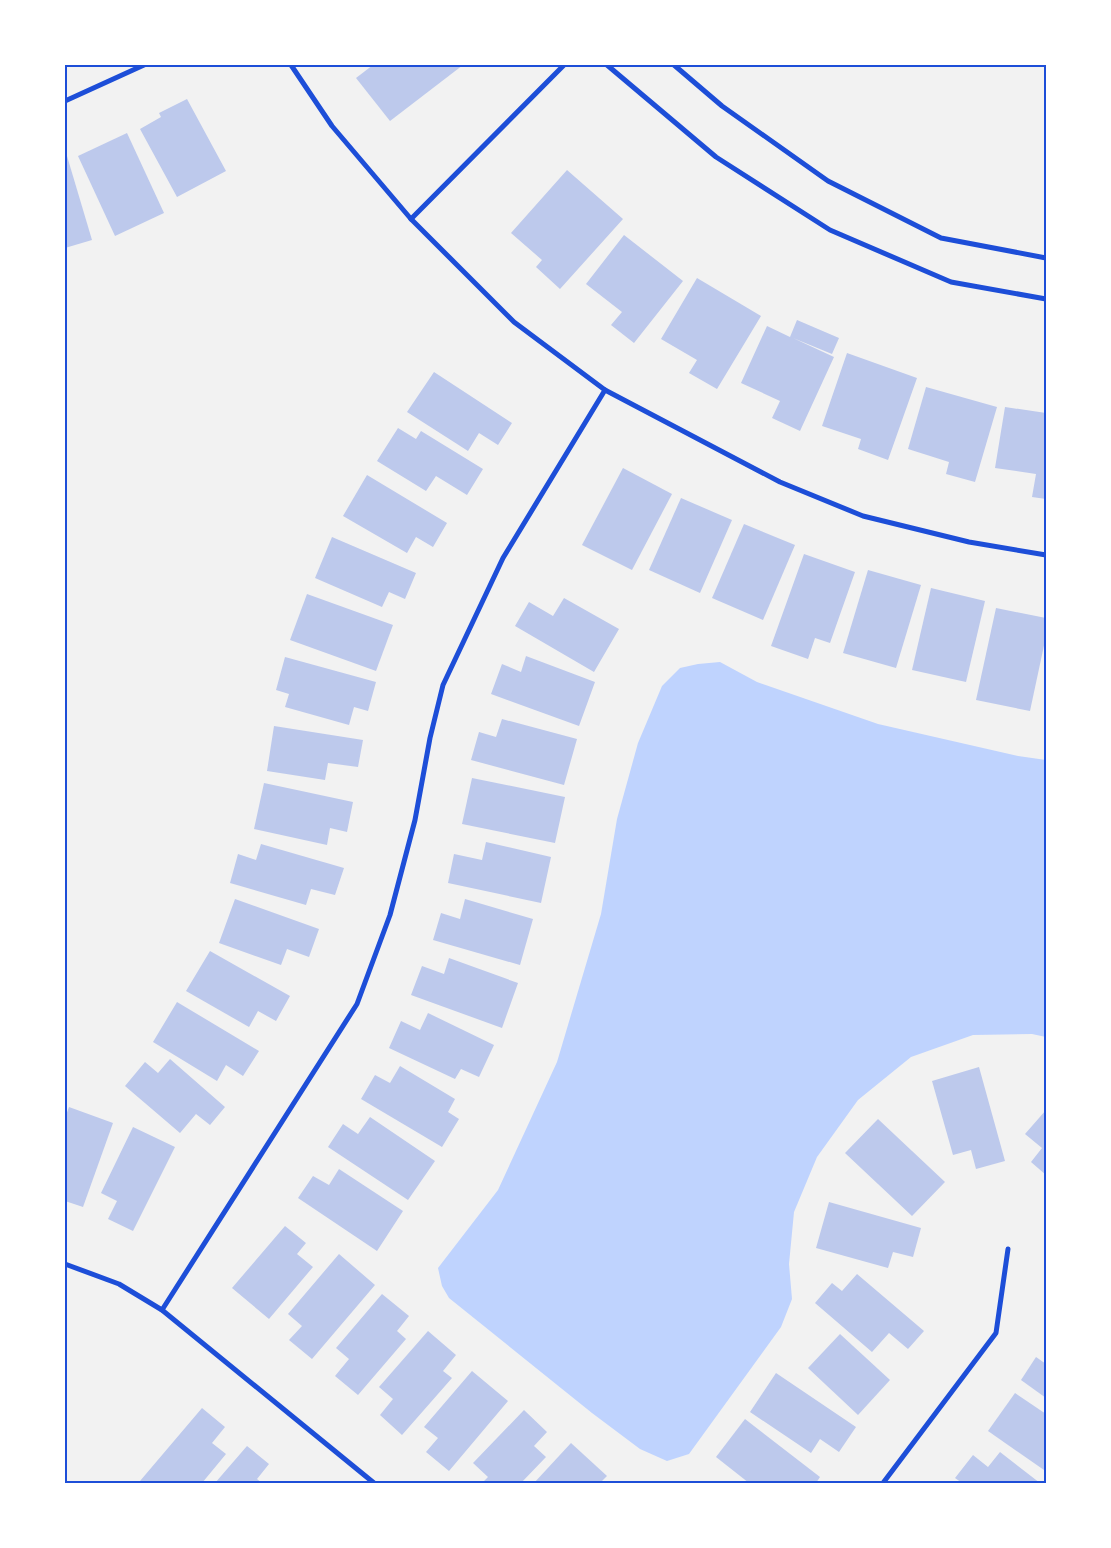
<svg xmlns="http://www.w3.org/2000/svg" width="1111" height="1548" viewBox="0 0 1111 1548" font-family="'Titillium Web',sans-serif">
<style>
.water{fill:#bfd3fe}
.building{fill:#bdc9ec}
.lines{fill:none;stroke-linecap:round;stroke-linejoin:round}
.minor{stroke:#1d4ed8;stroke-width:5}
.neatline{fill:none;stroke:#1d4ed8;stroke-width:2}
</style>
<rect width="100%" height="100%" fill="#f2f2f2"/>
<path class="water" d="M720,662L757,682L878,724L1018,756L1046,760V1037L1032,1034L973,1035L911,1057L858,1100L817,1157L794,1212L789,1264L792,1299L781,1327L689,1454L667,1461L640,1449L592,1413L449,1298L442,1286L438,1268L498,1190L557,1062L601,914L617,819L638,743L662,686L680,668L698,664Z"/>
<g class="building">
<path d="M373,65H463L390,121L356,78Z"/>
<path d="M187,99L226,171L177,197L140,129L161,117L159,113Z"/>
<path d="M127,133L164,213L115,236L78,156Z"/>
<path d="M67,156L92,240L65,248V157Z"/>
<path d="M567,170L623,219L560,289L536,267L542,260L511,233Z"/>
<path d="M624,235L683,281L634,343L611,325L622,312L586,284Z"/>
<path d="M697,278L761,316L717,389L689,373L697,360L661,339Z"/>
<path d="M797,320L839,338L832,354L793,338L834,357L800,431L772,418L780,401L741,383L767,326L790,337Z"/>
<path d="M847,353L917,378L888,460L858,449L861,439L822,426Z"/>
<path d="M434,372L512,423L498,445L479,433L468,451L407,412Z"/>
<path d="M926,387L997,407L975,482L946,474L949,462L908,449Z"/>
<path d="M1005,407L1046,413V499L1032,497L1036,474L995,468Z"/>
<path d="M398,428L416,439L421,431L483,469L467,495L436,476L426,491L377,461Z"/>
<path d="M623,468L672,494L632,570L582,545Z"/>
<path d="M367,475L447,523L433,547L416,537L407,553L343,516Z"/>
<path d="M681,498L732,520L700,593L649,570Z"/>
<path d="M744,524L795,545L763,620L712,598Z"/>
<path d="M332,537L416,573L405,599L389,592L382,607L315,578Z"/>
<path d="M804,554L855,572L830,643L815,638L808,659L771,646Z"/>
<path d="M868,570L921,585L896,668L843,653Z"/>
<path d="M931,588L985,601L966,682L912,670Z"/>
<path d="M307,594L393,625L376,671L290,640Z"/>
<path d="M564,598L619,629L594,672L515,626L529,602L553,616Z"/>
<path d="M996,608L1046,618V636L1030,711L976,700Z"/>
<path d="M526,656L595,682L579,726L491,694L502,664L521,672Z"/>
<path d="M285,657L376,682L368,711L354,707L349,725L285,707L289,694L276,690Z"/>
<path d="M502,719L577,739L564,785L471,760L479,732L496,737Z"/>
<path d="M274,726L363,740L358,767L328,763L325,780L267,771Z"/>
<path d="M472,778L565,797L555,843L462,824Z"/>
<path d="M264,783L353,802L347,832L330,828L327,845L254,829Z"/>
<path d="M486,842L551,857L541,903L448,883L454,854L482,860Z"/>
<path d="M261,844L344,868L335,895L311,889L306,905L230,883L238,854L256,860Z"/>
<path d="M235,899L319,929L309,957L287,949L281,965L219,943Z"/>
<path d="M465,899L533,919L520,965L433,940L441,913L460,919Z"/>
<path d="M210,951L290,996L276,1021L258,1011L249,1027L186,991Z"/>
<path d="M449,958L518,983L502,1028L411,995L422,966L444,974Z"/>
<path d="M177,1002L259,1051L243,1076L226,1065L217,1081L153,1042Z"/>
<path d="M428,1013L494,1045L479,1077L461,1069L455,1079L389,1048L401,1021L420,1030Z"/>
<path d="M170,1059L225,1107L210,1125L196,1114L180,1133L125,1086L145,1062L158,1073Z"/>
<path d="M400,1066L455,1099L448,1112L459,1119L442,1147L361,1099L375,1075L390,1083Z"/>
<path d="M979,1067L1005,1161L976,1169L971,1150L953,1155L932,1081Z"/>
<path d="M69,1107L113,1123L83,1207L65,1201V1118Z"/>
<path d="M1046,1110V1175L1031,1162L1042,1148L1025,1134Z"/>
<path d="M370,1117L435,1161L408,1200L328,1147L343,1124L358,1134Z"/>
<path d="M878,1119L945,1182L912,1216L845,1153Z"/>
<path d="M133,1127L175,1147L133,1231L108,1219L117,1201L101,1193Z"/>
<path d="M339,1169L403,1211L377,1251L298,1198L313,1176L329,1185Z"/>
<path d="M829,1202L921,1228L913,1257L893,1252L888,1268L816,1248Z"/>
<path d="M285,1226L306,1243L297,1254L313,1267L269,1319L232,1288Z"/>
<path d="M339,1254L375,1285L312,1359L289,1340L302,1326L288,1314Z"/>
<path d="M857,1274L924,1331L908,1349L889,1333L872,1352L815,1303L832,1283L842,1291Z"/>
<path d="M382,1294L409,1316L397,1331L406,1339L358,1395L335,1376L349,1359L336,1348Z"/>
<path d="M428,1331L456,1355L443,1371L452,1378L402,1435L380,1415L393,1399L379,1387Z"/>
<path d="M840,1334L890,1380L858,1415L808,1368Z"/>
<path d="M1036,1357L1046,1364V1398L1021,1380Z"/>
<path d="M472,1371L508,1401L449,1471L426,1452L438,1438L424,1427Z"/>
<path d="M776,1373L856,1427L839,1452L820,1439L811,1453L750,1412Z"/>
<path d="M1015,1393L1046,1414V1468L1044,1470L988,1431Z"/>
<path d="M202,1408L225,1427L212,1443L226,1454L202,1483H143L140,1481Z"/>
<path d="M524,1410L547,1432L534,1446L546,1457L521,1483H482L488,1477L473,1463Z"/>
<path d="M745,1419L820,1477L816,1483H749L716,1457Z"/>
<path d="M571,1443L607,1476L600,1483H534Z"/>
<path d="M247,1446L269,1464L257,1479L262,1483H215Z"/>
<path d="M1000,1452L1040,1483H962L955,1478L973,1455L988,1467Z"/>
</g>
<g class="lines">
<g class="minor">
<path d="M291,65L332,126L411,219L514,322L605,390L780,482L863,516L969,542L1046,555"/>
<path d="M607,65L716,157L830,230L951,282L1046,299"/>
<path d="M674,65L722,106L828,181L941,238L1046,258"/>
<path d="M65,101L144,65"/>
<path d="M411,219L564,65"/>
<path d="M65,1264L119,1284L162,1310L374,1483"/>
<path d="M162,1310L357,1004L390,915L415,820L430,738L443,685L503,558L605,390"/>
<path d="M883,1483L996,1333L1008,1249"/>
</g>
</g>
<rect width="1111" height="1548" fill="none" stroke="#ffffff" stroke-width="132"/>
<rect x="66" y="66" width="979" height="1416" class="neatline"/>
</svg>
